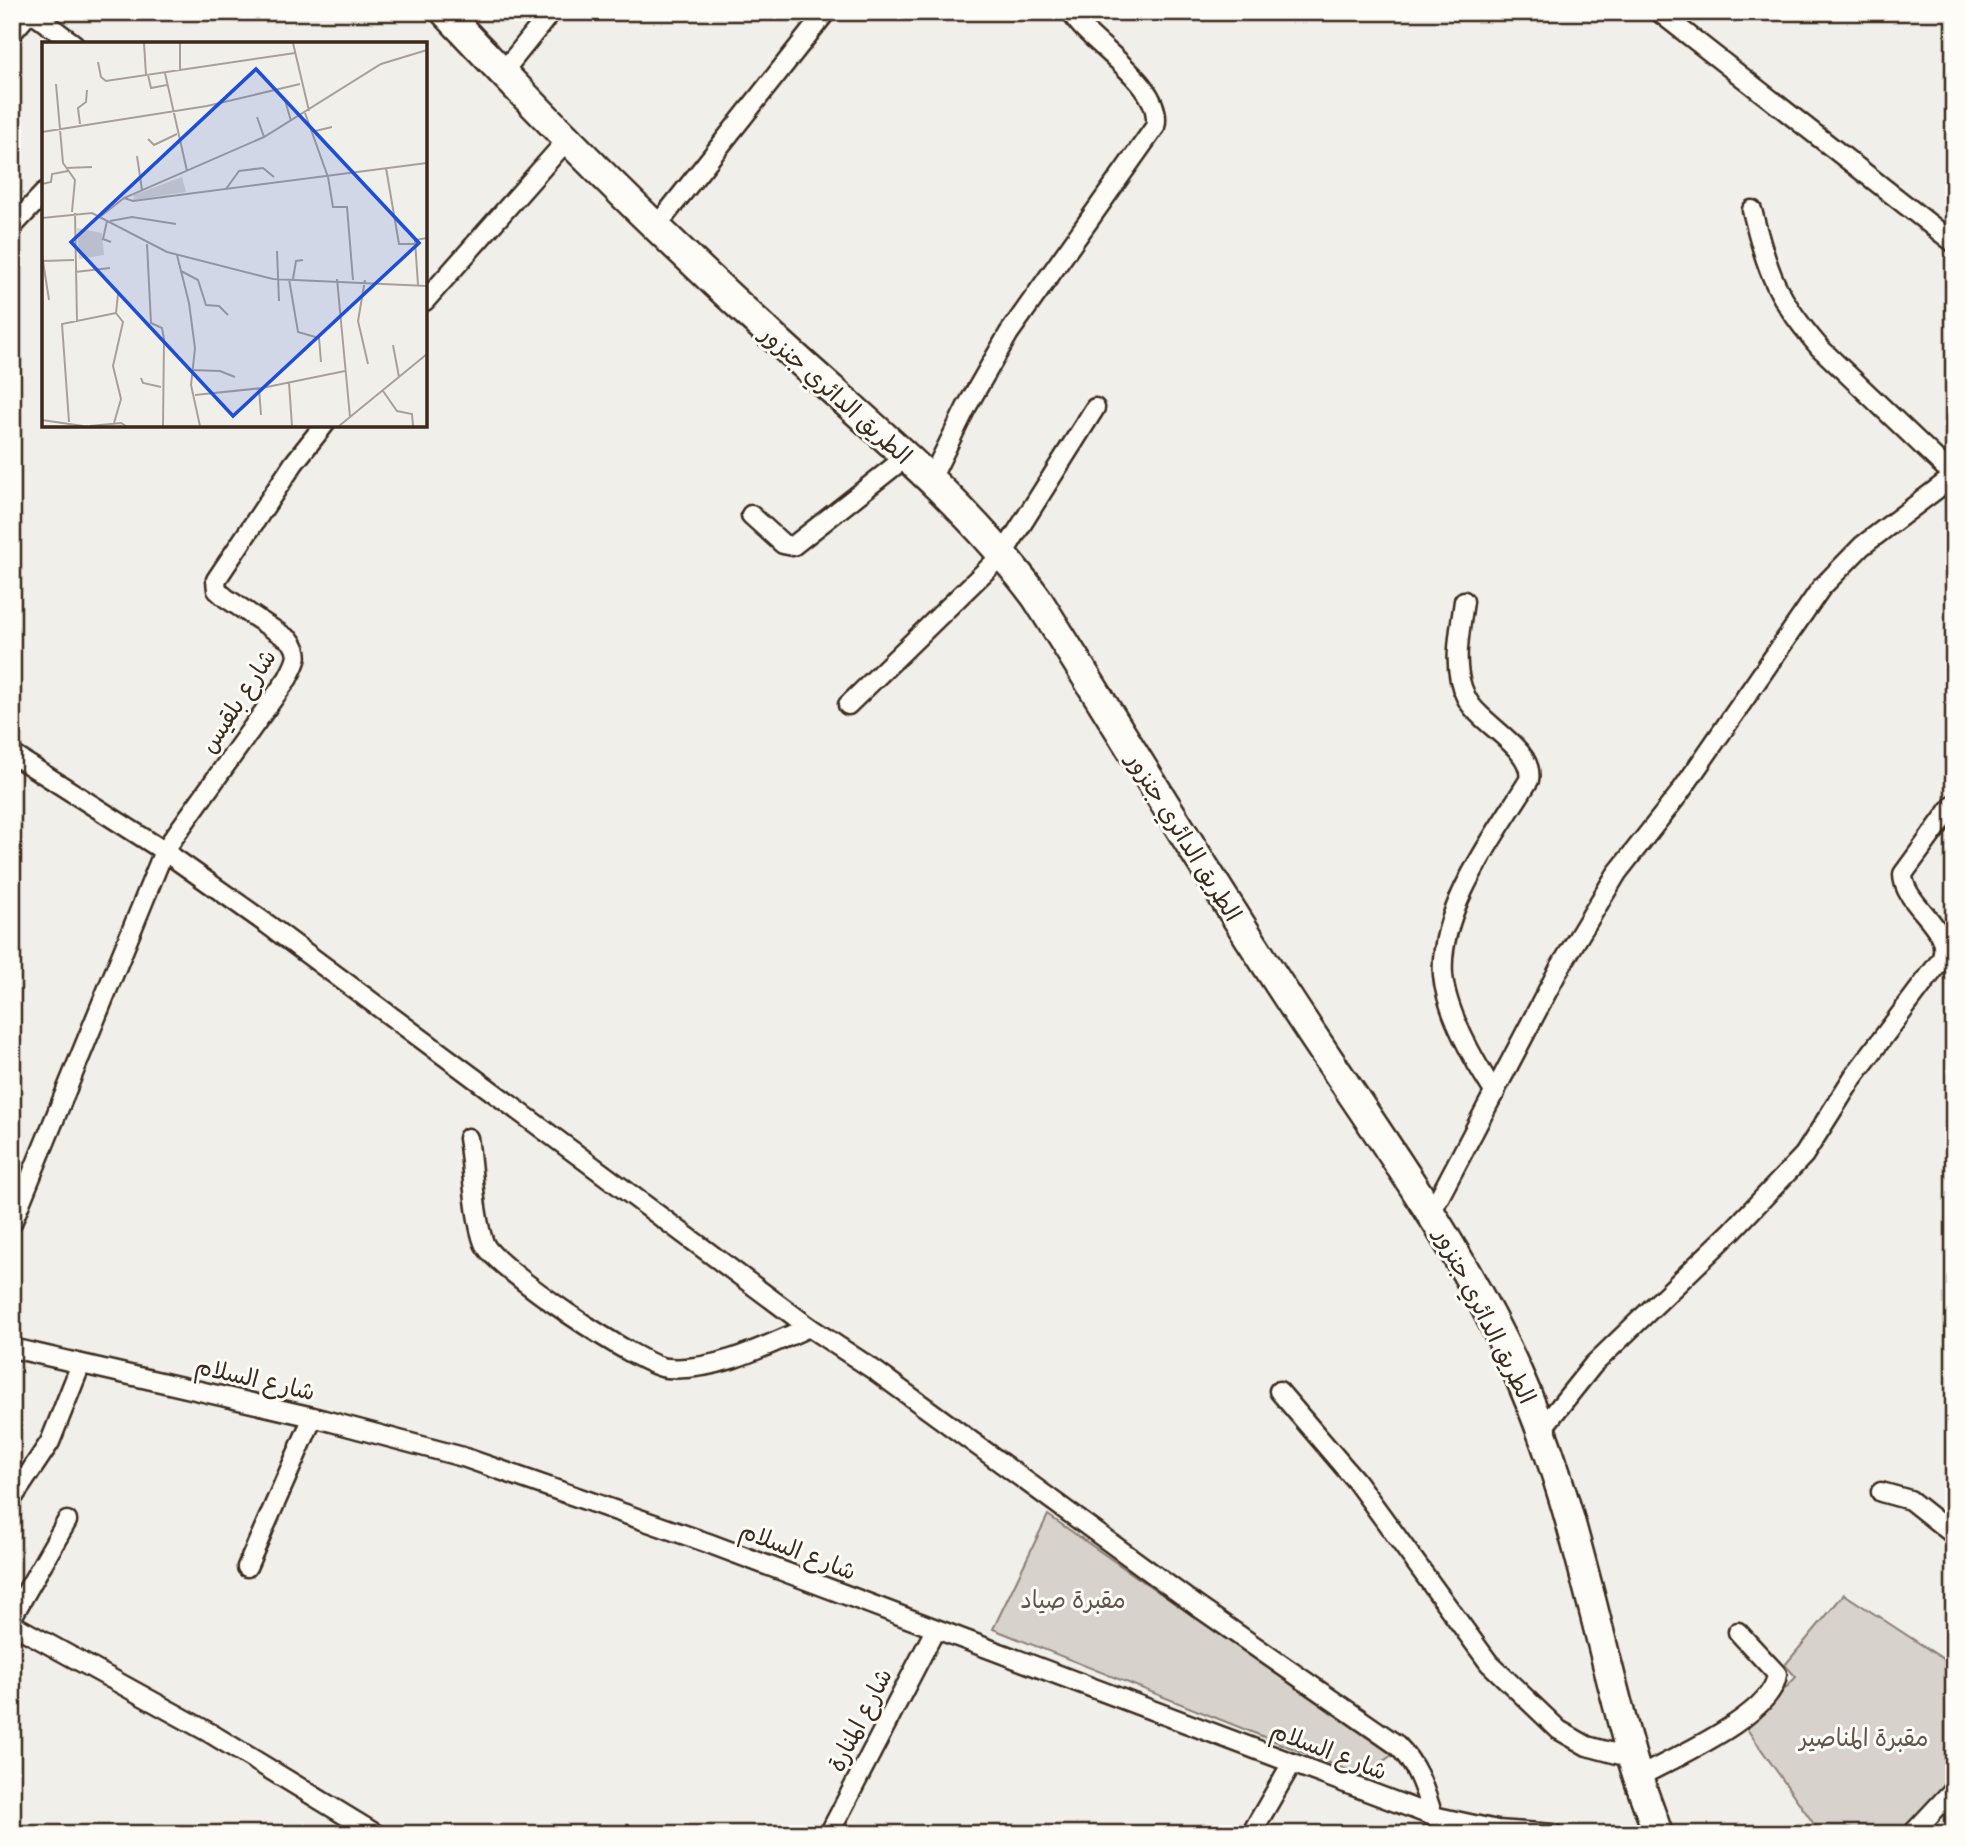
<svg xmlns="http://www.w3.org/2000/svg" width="1966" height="1846" viewBox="0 0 1966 1846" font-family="'Indie Flower','Playpen Sans Arabic',sans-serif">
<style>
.green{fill:#d7d2cc;stroke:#897e75;stroke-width:2}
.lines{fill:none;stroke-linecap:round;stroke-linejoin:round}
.minor-casing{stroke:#3b2a1e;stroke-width:23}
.primary-casing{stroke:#3b2a1e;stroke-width:33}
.minor{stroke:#fdfcf7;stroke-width:18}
.primary{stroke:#fdfcf7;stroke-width:28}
.labels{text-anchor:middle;stroke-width:6;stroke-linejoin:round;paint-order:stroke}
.street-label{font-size:24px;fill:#3b2a1e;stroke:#fdfcf7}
.park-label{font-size:24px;fill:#62544a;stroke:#fdfcf7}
.inset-road{fill:none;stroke:#a8a098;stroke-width:2}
.view{fill:#1d4ed8;fill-opacity:0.15;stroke:#1d4ed8;stroke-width:3.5}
.inset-edge{fill:none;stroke:#3b2a1e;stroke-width:3.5}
</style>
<rect width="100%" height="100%" fill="#f1efea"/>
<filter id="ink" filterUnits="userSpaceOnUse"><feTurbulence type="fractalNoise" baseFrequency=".0143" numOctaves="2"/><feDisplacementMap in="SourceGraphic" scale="14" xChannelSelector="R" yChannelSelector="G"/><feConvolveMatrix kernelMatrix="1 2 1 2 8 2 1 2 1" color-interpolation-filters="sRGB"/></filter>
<g filter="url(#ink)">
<g class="green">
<path d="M1048,1515L1392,1755L1362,1776L993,1629Z"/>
<path d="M1844,1594L1954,1666V1773L1902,1834H1821L1747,1729L1796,1677L1785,1665Z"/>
</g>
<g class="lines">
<g class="minor-casing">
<g id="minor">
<path d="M31,12L74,44"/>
<path d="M1659,12L1954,243"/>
<path d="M12,33L30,12"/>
<path d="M502,73L551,12"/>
<path d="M1752,210C1768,274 1776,297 1820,348L1954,476"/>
<path d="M12,227L44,193"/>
<path d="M655,228L826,12"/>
<path d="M425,301L567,140"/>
<path d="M930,481L966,408L1009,333L1155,127C1166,85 1088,44 1071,12"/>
<path d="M751,515L783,544L793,546L906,457"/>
<path d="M1464,601C1460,632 1451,668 1466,697C1479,725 1535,748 1529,780C1496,834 1438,909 1443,975C1446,1012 1475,1063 1495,1093"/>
<path d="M848,705L1003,554L1095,408"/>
<path d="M12,754L164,851L267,924L809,1327L874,1370L1197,1606L1397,1745C1418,1766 1424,1788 1433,1816"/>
<path d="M468,1138C473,1168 474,1217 484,1243C493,1267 641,1367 667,1368C715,1372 766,1346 809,1327"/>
<path d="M1432,1211L1559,969L1617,873L1679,794L1821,588L1862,546L1954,476"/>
<path d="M12,1223L164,851L288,678C295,663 302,656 291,641L226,598L217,590L216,580L294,463L324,425"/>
<path d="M12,1348L313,1417L463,1457L708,1543L1433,1816L1497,1830L1554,1834"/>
<path d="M1279,1391L1356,1481L1489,1663L1559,1730L1587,1746L1632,1758"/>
<path d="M1541,1430L1593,1365L1732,1231L1804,1155L1854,1076L1941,960C1955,928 1903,906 1903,874L1954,804"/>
<path d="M1881,1492L1910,1500L1954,1535"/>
<path d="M12,1499L50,1442L81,1364"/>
<path d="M247,1567L313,1417"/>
<path d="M12,1617L67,1521"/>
<path d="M12,1624L210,1733L376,1834"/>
<path d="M1639,1777C1673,1758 1774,1715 1777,1674L1738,1632"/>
<path d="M829,1834L935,1630"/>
<path d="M1251,1834L1292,1763"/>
<path d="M1912,1834L1954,1789"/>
</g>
</g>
<g class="primary-casing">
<path id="primary" d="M445,12C549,123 656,230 769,333C860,417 961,496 1036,597C1120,729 1200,864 1286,995C1365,1117 1453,1232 1514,1365C1571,1488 1594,1624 1631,1754C1638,1781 1649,1807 1658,1834"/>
</g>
<use href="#minor" class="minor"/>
<use href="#primary" class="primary"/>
</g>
</g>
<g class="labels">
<g class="street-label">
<text transform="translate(836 395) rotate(42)" y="8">الطريق الدائري جنزور</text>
<text transform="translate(238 701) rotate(-57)" y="8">شارع بلقيس</text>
<text transform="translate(1184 837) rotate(58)" y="8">الطريق الدائري جنزور</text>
<text transform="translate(1485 1316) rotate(63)" y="8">الطريق الدائري جنزور</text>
<text transform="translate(255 1379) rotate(13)" y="8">شارع السلام</text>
<text transform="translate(798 1551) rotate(21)" y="8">شارع السلام</text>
<text transform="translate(860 1720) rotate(-63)" y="8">شارع المنارة</text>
<text transform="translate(1329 1751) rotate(21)" y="8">شارع السلام</text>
</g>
<g class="park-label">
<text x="1073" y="1608">مقبرة صياد</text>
<text x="1864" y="1746">مقبرة المناصير</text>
</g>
</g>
<g transform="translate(42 42)">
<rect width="385" height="385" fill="#f1efea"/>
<path d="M140,135L144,150L91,158L92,153ZM35,186L60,191L62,213L37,217Z" fill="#d7d2cc"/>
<path class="inset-road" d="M102,1L104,33M251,1L267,69M56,20L59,35L64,39L253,11M138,28V1M123,31L145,129M106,33L109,46L125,43M14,42L21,121L33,138L30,170M243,58L249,79M263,71L286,135L291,165H305L311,238M215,75L222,95M38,82L36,66L44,60L45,48M0,90L165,64L258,42M269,90L290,85M106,97L112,103L135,92M95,114L100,148M24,126L50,125M344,126L357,202H373M0,142L9,140L10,132L26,129M184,147L197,129L221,126L232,135M82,156L91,159L385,121M33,171L35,279M59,174L82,156L222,95L339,22L385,8M0,176L50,171L125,210L231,237L385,244M65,179L61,197L69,200M68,179L90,175L134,182M105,202L109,281L120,286L122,297L121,384M235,209L237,259M0,213L7,258M135,213L147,261L153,306L149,343L158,384M1,219L32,218M139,229L156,238L164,263L177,264L186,273M33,230L68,226M247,237L256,290L277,296L279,320M251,237L254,219L261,218M295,237L308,375M323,238L316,279L326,322M376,243L373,198L385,196M351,303L357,335M150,328L178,329L193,335M99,336L101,341L119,345M247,341L250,384M217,346L219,373M341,349L355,369L370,372L371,384M153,353L220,346L303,329M0,378L41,384M27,380L20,282L74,271M72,381L79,357L71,324L81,280L74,271L76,252M48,384L79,381L84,384M297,384L385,312"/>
<path class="view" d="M214,27L377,201L191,374L29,200Z"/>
<rect width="385" height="385" class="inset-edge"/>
</g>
<rect width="1966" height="1846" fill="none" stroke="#fdfcf7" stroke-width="42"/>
<rect x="21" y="21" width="1924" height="1804" fill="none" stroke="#3b2a1e" stroke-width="2.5" filter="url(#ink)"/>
</svg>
